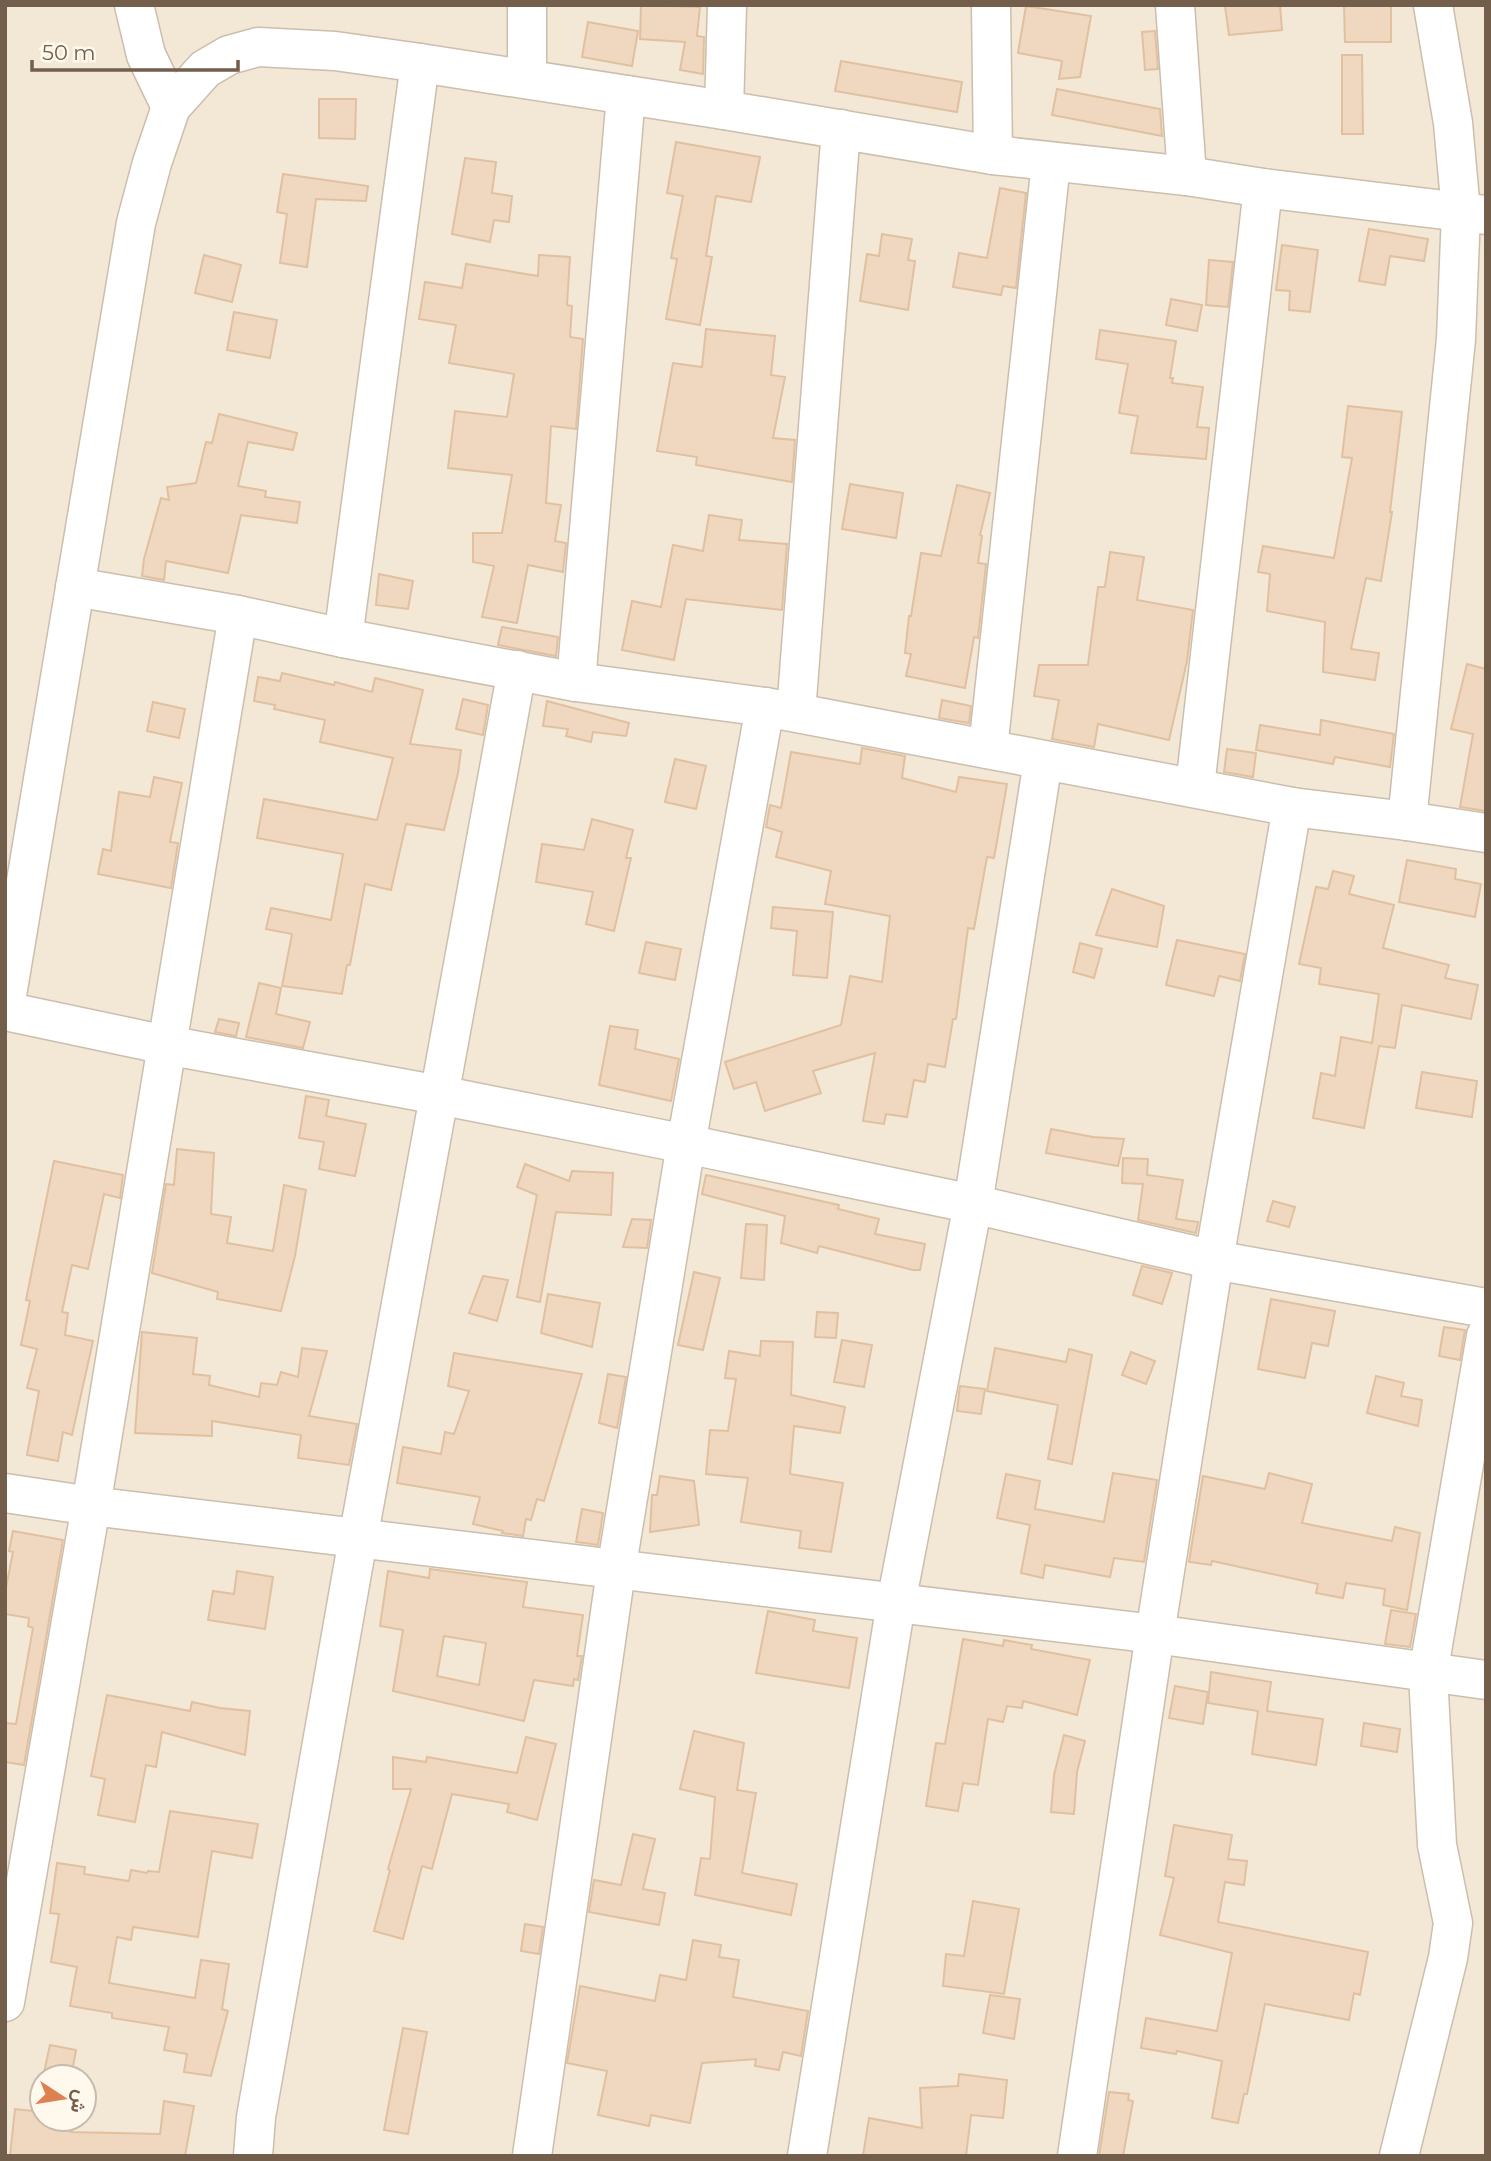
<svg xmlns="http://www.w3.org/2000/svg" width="1491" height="2161" viewBox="0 0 1491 2161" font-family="Montserrat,Vazirmatn,sans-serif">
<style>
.residential{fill:#f2e8d5;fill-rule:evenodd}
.building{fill:#efd8bf;stroke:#e1c0a0;stroke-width:2;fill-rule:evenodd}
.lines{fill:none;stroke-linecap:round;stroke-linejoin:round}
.minor-casing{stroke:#ccbead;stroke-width:41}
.minor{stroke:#fff;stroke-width:38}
</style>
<rect width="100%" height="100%" fill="#fbf5e6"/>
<path class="residential" d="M5,5H1486V2156H5ZM42,2077H84V2119H42Z"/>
<g class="building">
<path d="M641,5L700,7L697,36L704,37L703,74L680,70L685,42L640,39Z"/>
<path d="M1280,5L1282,30L1229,35L1225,6Z"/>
<path d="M1344,5H1391V42H1345Z"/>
<path d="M1026,6L1091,16L1080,77L1059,79L1062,61L1018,53Z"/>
<path d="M588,22L638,31L632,66L582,57Z"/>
<path d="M1155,31L1158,69L1145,70L1142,32Z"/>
<path d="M1342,55H1362L1363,134H1342Z"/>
<path d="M841,61L962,82L957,112L835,91Z"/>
<path d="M1057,89L1160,109L1162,136L1052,115Z"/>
<path d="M319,99H356L355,139L319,138Z"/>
<path d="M676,142L760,157L751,202L716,196L706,256L712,257L700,325L666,319L677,259L671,258L683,196L667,193Z"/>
<path d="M465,158L496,162L492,193L512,196L509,222L494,220L490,242L452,234Z"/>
<path d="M283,174L368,186L366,201L316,199L307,267L280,263L287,214L277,212Z"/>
<path d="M1000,188L1026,193L1016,288L1003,286L1001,295L953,287L959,253L987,258Z"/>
<path d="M1369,229L1428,239L1424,261L1390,256L1385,285L1359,281Z"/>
<path d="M882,234L912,239L908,260L915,261L908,310L860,301L867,254L879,256Z"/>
<path d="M1282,245L1318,250L1310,312L1289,310L1290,291L1276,290Z"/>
<path d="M204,255L241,265L232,302L195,293Z"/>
<path d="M539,255L570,257L567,305L572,306L570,337L583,339L576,429L551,426L546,503L561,505L555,541L566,543L563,572L528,565L517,623L482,617L494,566L473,562V533H502L512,475L448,468L455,411L507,417L514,374L449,363L456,325L419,319L425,282L462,288L466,264L538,276Z"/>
<path d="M1209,260L1233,262L1228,307L1206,305Z"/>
<path d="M1171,299L1202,305L1197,331L1166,325Z"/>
<path d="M234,312L277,320L270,358L227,350Z"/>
<path d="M706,329L775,336L771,375L785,377L773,438L795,440L792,482L696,465L697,457L657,451L673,363L702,367Z"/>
<path d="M1100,330L1176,341L1170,378H1173L1172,383L1203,387L1197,427L1209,428L1206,459L1131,453L1138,416L1119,413L1128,364L1096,359Z"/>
<path d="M1348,406L1402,412L1390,512H1392L1381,581L1366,578L1351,649L1379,653L1375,680L1323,672L1325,622L1267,611L1270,574L1258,572L1263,546L1334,558L1352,458L1342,457Z"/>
<path d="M219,414L297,433L293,450L248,442L238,486L266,491L265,497L300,502L297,523L241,515L228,573L166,561L164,580L142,576L144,559L161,498L169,500L167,487L196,483L206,442L212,443Z"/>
<path d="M850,484L903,493L896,538L842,529Z"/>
<path d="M957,485L990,493L980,535L982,536L978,563L986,564L978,638L974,637L965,688L906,676L911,654L905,653L909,616H911L921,553L941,556Z"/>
<path d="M709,515L742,520L739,540L787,544L782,610L686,599L674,660L622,650L632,601L661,607L673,545L703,551Z"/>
<path d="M1110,552L1144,557L1137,600L1193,610L1187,661L1169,740L1098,724L1094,747L1052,739L1059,700L1034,696L1039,665H1088L1098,587H1105Z"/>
<path d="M379,574L413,581L408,609L376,605Z"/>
<path d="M502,627L558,637L556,656L498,645Z"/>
<path d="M1467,664L1486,669V811L1460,807L1473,734L1451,729Z"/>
<path d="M282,673L334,685L335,682L372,692L375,678L423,690L410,744L461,750L458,773L444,830L406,824L391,890L365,884L350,965H347L342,994L282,986L292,934L266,929L271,908L331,920L343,854L257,838L264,799L377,820L393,758L320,742L325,720L274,709L275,705L254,701L258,677L280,681Z"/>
<path d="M463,699L488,705L483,735L456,729Z"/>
<path d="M942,700L971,706L969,723L939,718Z"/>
<path d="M547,701L629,723L626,736L593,732L591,742L566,736L568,729L543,726Z"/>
<path d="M153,702L185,709L179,738L147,731Z"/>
<path d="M1321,720L1394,734L1390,767L1335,757L1333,764L1256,750L1260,725L1320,735Z"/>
<path d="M862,748L905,756L902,778L956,792L959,777L1007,784L994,858L987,857L974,929L968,928L956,1019H953L945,1067L928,1064L925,1082L914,1080L907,1117L886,1114L884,1124L863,1121L875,1053L813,1071L821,1093L765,1111L756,1082L734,1089L725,1062L841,1025L850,976L882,982L890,916L825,904L831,871L776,857L782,832L766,827L770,805L781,808L791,752L860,764Z"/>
<path d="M1227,749L1256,753L1253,777L1224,772Z"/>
<path d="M675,759L706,766L696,809L665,802Z"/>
<path d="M154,777L182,783L170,842L178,843L171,888L98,874L103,849L111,851L119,792L150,797Z"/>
<path d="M592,819L633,830L626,858H631L614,931L586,924L593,892L536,882L542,844L584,850Z"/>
<path d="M1407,860L1456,869L1455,879L1481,884L1475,917L1399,902Z"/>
<path d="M1333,871L1354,876L1349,894L1394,905L1383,948L1449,965L1445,978L1478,985L1471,1019L1402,1005L1395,1048L1379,1046L1364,1128L1313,1118L1321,1073L1335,1076L1341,1037L1372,1043L1379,994L1319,984L1321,968L1299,964L1316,887L1328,889Z"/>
<path d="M1112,889L1164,906L1157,947L1096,935Z"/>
<path d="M773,907L833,912L827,978L793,975L797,931L771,928Z"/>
<path d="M1177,940L1245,954L1240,981L1219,976L1214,996L1166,985Z"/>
<path d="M646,942L681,949L675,980L639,973Z"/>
<path d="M1080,943L1102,949L1094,978L1073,972Z"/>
<path d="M259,983L281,988L276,1014L310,1022L303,1048L246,1037Z"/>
<path d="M219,1019L239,1023L236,1036L215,1032Z"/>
<path d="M610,1026L638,1030L635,1049L679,1059L671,1101L599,1085Z"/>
<path d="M1422,1072L1477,1081L1472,1117L1416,1108Z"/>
<path d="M306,1096L329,1100L326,1116L366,1124L355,1176L319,1169L324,1142L299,1138Z"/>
<path d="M1051,1129L1093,1137L1124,1139L1118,1166L1046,1153Z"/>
<path d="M177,1149L214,1153L211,1214L231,1217L227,1243L273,1251L284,1185L306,1190L295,1256L281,1311L217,1299L218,1292L152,1273L166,1184L174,1185Z"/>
<path d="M1123,1158L1148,1159L1147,1175L1183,1180L1176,1219L1198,1222L1196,1233L1138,1220L1143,1184L1122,1183Z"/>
<path d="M54,1161L123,1175L120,1198L104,1194L88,1269L72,1265L62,1312L68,1313L65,1335L93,1341L72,1435L63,1432L58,1461L27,1455L39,1391L27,1388L37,1349L21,1345L30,1301L26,1300Z"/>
<path d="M525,1164L569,1181L572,1171L613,1173L611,1215L556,1212L540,1302L517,1297L537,1195L517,1187Z"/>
<path d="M706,1175L839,1205L838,1209L879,1219L875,1234L925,1244L920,1270H913L819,1246L817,1253L781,1243L785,1216L702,1194Z"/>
<path d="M1273,1201L1295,1207L1289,1227L1267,1221Z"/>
<path d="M632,1219L651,1220L647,1248L623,1247Z"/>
<path d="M746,1224L767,1225L764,1280L741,1278Z"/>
<path d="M1142,1266L1172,1273L1162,1304L1133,1295Z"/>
<path d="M694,1272L720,1278L703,1350L678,1345Z"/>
<path d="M483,1276L508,1280L497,1321L469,1313Z"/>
<path d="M548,1294L600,1303L592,1347L541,1333Z"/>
<path d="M1271,1299L1335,1311L1328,1346L1312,1343L1305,1378L1258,1369Z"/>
<path d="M817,1312L838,1313L836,1338L815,1337Z"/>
<path d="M1444,1327L1465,1330L1460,1360L1439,1356Z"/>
<path d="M142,1332L197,1338L193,1374L210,1376L209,1385L259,1397L261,1383L277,1385L281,1372L298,1377L302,1348L327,1351L309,1416L357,1424L349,1465L298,1458L301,1435L212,1421V1436L135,1433Z"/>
<path d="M842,1340L872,1345L864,1387L834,1382Z"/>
<path d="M761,1341L793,1342L791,1395L845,1407L840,1433L794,1426L790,1474L843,1483L831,1552L799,1548L801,1531L741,1522L748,1478L706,1474L710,1430L728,1431L736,1379L725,1378L729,1351L760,1356Z"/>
<path d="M995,1348L1066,1362L1069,1349L1092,1355L1072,1464L1048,1459L1058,1405L987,1391Z"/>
<path d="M1131,1352L1155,1361L1146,1384L1122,1375Z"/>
<path d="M454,1353L582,1374L544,1501L537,1499L531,1520L526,1519L523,1536L502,1533L503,1531L473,1524L480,1497L397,1483L403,1447L441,1454L445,1432L454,1434L469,1391L448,1386Z"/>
<path d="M608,1374L626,1377L617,1428L599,1423Z"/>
<path d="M1376,1376L1404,1383L1401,1396L1422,1400L1418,1426L1367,1413Z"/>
<path d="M960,1386L985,1389L981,1414L957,1411Z"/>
<path d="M1113,1473L1157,1480L1144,1562L1114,1558L1110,1577L1045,1565L1043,1578L1021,1573L1030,1525L997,1518L1006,1474L1040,1481L1035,1509L1104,1522Z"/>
<path d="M1269,1473L1312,1484L1302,1523L1392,1541L1395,1527L1420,1533L1407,1610L1383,1605L1385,1589L1346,1583L1343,1598L1316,1593L1318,1584L1212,1561L1211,1565L1189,1562L1203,1476L1265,1489Z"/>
<path d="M660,1476L694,1481L699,1525L650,1532L652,1495H657Z"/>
<path d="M582,1509L603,1513L598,1545L576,1542Z"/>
<path d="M13,1531L63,1540L24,1765L5,1762V1723L16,1724L33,1628L28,1626L29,1618L5,1614V1593L13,1552L9,1551Z"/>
<path d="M430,1569L527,1582L523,1607L583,1615L577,1656H582L578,1680L574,1679L573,1686L534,1680L524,1721L393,1691L403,1630L380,1626L388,1571L429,1578ZM444,1636L486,1643L479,1685L437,1676Z"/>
<path d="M237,1571L273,1577L265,1629L208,1620L213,1591L234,1594Z"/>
<path d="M1391,1610L1416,1614L1410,1647L1385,1644Z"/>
<path d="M768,1611L815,1620L813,1631L857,1638L849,1688L756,1673Z"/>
<path d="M963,1639L1003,1646L1004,1640L1032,1645L1031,1649L1090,1660L1077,1715L1023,1701L1022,1708L1007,1706L1003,1722L988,1719L978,1785L963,1783L958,1811L926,1806L936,1743L945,1744Z"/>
<path d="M1211,1672L1271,1682L1267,1711L1323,1719L1316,1765L1252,1754L1258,1711L1208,1703Z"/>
<path d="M1175,1686L1208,1692L1203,1724L1169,1718Z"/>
<path d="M107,1695L190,1711L192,1702L220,1708L250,1711L245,1755L162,1732L156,1767L146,1765L135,1822L98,1815L105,1779L91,1776Z"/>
<path d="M1364,1723L1400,1729L1397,1752L1361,1746Z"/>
<path d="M694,1731L744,1743L737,1790L756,1793L742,1873L797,1884L791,1915L695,1895L701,1858L710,1859L715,1797L680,1789Z"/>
<path d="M1064,1735L1085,1741L1077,1772L1074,1814L1051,1812L1054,1775Z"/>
<path d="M526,1737L556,1744L537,1820L507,1812L509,1804L452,1794L432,1869L422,1866L403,1939L374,1931L390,1870L388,1869L411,1789H393V1757L426,1762L427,1757L517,1773Z"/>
<path d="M170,1811L258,1824L252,1858L212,1851L198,1937L133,1927L131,1940L117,1937L109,1983L195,1998L201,1960L229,1964L222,2009L228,2011L211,2076L184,2072L187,2054L164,2050L169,2027L112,2018V2013L70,2006L77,1967L51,1962L59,1914L50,1913L57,1863L85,1867L84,1874L129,1881L131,1870L147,1873L148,1871L159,1872Z"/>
<path d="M1174,1825L1232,1835L1228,1859L1247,1861L1244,1885L1225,1882L1218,1922L1368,1952L1360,1995L1354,1993L1349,2020L1265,2004L1247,2094H1244L1238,2123L1212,2118L1222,2061L1177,2051L1176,2054L1141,2048L1146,2018L1217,2031L1232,1953L1160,1935L1174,1878L1165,1876Z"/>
<path d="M633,1834L655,1839L643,1889L665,1893L659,1925L589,1912L594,1880L621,1885Z"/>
<path d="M973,1901L1019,1909L1004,1994L943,1986L946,1954L964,1956Z"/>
<path d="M525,1924L543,1927L539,1954L521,1951Z"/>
<path d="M693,1940L721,1945L719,1957L739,1960L733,1997L808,2011L801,2056L783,2052L779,2070L755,2066L756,2059L702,2063L690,2123L651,2115L649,2126L598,2115L607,2071L567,2063L580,1986L655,2001L660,1975L686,1980Z"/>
<path d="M990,1995L1020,1999L1014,2039L983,2033Z"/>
<path d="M403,2028L427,2032L408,2134L384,2130Z"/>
<path d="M50,2045L76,2050L71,2077H43Z"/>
<path d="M959,2074L1007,2080L1003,2118L971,2115L966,2156H863L869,2118L922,2128L920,2088L958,2086Z"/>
<path d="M1109,2092L1129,2094L1128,2100L1133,2101L1123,2156H1099Z"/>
<path d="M164,2101L194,2106L185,2156H10L15,2109L42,2112V2119H72L70,2132L160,2134Z"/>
</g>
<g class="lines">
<g class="minor-casing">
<g id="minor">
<path d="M134,5L146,55L171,107"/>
<path d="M527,5V79"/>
<path d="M991,5L993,155"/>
<path d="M1175,5L1187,176"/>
<path d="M724,110L727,5"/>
<path d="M75,587L238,615L343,638L576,682L765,707L1292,807L1407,821L1486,833"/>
<path d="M343,638L420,63"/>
<path d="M576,682L626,95"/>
<path d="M796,712L841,129"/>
<path d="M988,749L1051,163"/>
<path d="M1195,787L1263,188"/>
<path d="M1407,821L1456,339L1461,212L1453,123L1433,5"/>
<path d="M5,1007L136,223L152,163L171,107L205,69L229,55L258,47L335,51L420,63L724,110L993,155L1187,176L1263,188L1486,215"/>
<path d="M5,1011L166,1045L439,1095L686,1144L973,1204L1214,1260L1486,1308"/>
<path d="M5,1493L91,1506L1155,1634L1486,1680"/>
<path d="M5,2002L91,1506L238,615"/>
<path d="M253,2156L256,2117L358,1539L517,670"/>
<path d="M532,2156L616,1571L686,1144L765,707"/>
<path d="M807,2156L896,1603L973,1204L1043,761"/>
<path d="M1077,2156L1155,1634L1214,1260L1292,807"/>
<path d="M1399,2156L1448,1958L1453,1923L1437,1845L1428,1674L1486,1336"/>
</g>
</g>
<use href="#minor" class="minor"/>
</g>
<rect width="1491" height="2161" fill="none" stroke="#735e4c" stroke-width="14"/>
<g transform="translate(63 2098) rotate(102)"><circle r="33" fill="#fef9ec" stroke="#c6bbac" stroke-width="2"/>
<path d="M0-5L12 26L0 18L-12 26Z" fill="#de8152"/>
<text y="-10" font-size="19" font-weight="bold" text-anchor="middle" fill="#735e4c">ش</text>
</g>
<path d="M32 60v10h206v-10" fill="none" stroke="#735e4c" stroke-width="3.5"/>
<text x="42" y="60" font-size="21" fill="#735e4c" stroke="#fef9ec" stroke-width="5" paint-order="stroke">50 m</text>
</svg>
